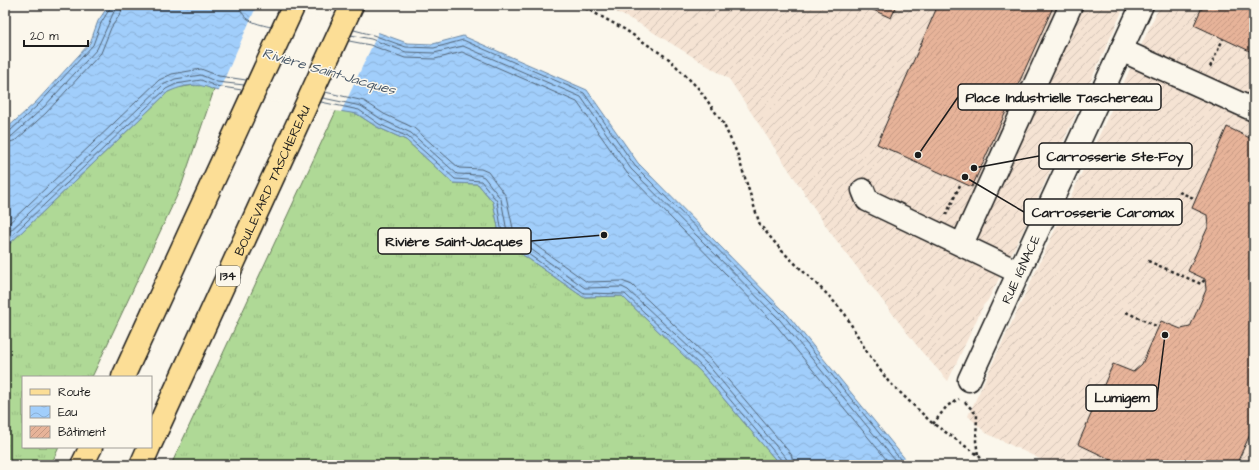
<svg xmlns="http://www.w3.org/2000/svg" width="1259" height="470" viewBox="0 0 1259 470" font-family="'Architects Daughter',sans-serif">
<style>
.industrial{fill:url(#industrial-furrows)}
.grass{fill:url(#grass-tufts);stroke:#667a59}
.water{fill:url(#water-waves);stroke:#6c87a2}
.pier{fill:#fbf7ec}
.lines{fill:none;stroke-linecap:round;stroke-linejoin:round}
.shore{stroke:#516375;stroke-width:1}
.building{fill:url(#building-hatch);stroke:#1c1c1c}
.minor-casing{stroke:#1c1c1c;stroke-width:25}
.major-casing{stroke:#1c1c1c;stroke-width:25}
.path{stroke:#1c1c1c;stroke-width:2.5;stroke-dasharray:3 3;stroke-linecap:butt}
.minor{stroke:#fbf7ec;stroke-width:22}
.major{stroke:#fcde96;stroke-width:22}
.labels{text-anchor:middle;stroke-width:3;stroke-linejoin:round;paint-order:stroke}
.shield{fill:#fbf7ec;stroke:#5f5e5a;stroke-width:1}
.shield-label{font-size:12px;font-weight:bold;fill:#1c1c1c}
.street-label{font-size:13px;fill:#1c1c1c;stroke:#fbf7ec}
.water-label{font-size:14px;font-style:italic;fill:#4b5a6a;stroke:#fbf7ec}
.leader{fill:none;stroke:#1c1c1c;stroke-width:1.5}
.callout-dot{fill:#1c1c1c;stroke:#fbf7ec;stroke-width:1.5}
.callout{fill:#fbf7ec;stroke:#1c1c1c;stroke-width:1.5}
.callout-label{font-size:14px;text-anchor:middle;font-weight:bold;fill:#1c1c1c}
</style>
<defs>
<pattern id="industrial-furrows" width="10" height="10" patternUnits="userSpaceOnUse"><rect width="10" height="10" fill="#f5e3d3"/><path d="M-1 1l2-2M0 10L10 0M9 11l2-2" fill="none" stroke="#d1c2b5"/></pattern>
<pattern id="grass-tufts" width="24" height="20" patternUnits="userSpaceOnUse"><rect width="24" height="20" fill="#afd996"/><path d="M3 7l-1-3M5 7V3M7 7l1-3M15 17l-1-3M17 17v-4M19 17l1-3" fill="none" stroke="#96ba81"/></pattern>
<pattern id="water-waves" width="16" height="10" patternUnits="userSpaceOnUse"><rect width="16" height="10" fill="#a1cefb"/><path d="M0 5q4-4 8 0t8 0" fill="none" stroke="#8ab0d7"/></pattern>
<pattern id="building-hatch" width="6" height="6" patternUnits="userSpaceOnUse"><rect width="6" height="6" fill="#e7b399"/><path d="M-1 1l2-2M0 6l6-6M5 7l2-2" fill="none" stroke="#c69983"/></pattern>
</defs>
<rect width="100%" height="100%" fill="#fbf7ec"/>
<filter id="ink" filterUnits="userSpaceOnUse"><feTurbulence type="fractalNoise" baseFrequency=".025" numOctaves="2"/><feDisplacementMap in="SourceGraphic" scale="8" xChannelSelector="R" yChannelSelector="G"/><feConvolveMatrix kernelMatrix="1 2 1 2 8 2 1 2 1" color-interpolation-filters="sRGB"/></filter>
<g filter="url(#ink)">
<g class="industrial">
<path d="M602,5H1125L1022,233L988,300L983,306L948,381L921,351L830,232L729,79L638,23Z"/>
<path d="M1160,5H1254V465H1052L986,433L968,416Z"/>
</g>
<g class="grass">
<path d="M201,84L214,90L181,187L92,377H23V447H59L51,465H5V248L168,92L176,88Z"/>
<path d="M337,109L357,114L377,127L406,140L453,183L478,184L493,202L498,227L499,244L516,250L583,297L622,296L701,372L780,465H171Z"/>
</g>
<path class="water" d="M109,5H250L269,11L374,31L407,43L433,44L463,36L587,90L638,163L787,314L910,465H780L701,372L622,296L583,297L516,250L499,244L498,227L493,202L478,184L453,183L406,140L377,127L357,114L214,90C198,82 184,85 168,92L5,248V130L36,102L90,43L98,21Z"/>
<path class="pier" d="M257,5L379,31L341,112L218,93Z"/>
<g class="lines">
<g class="shore">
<path d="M240,5C241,21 258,24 271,27"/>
<path d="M354,30L373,35L406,47L434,48L463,40L584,93L635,166L784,316L905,465"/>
<path d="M351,35L371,39L406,52L434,53L463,46L581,97L631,169L780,320L899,465"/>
<path d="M349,41L370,45L405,58L435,59L462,52L577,102L627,173L775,324L891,465"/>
<path d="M325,92L364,101L384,114L414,128L459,168L481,169L488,172L506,196L514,233L524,237L587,282L622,281L632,285L712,361L791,454L794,465"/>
<path d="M323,98L361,106L381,119L411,133L457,174L479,175L484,177L501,199L508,237L521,242L585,288L622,287L628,290L708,365L786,458L788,465"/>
<path d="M321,102L359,110L379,124L408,137L455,179L481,181L497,201L503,241L518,247L584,293L625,294L704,369L782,461L783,465"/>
<path d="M5,133L9,132L39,104L93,45L101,23L112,5"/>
<path d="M5,138L12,136L43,108L97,49L117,5"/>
<path d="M5,144L16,140L46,113L101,53L111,28L121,13L123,5"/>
<path d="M5,227L159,80L172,74L201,69L219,76L246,80"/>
<path d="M5,236L163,85L175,79L201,75L217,82L244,85"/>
<path d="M5,242L166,89L176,84L201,80L215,86L242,90"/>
</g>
</g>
<g class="building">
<path d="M862,5H897L891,18Z"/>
<path d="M938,5H1054L972,187L877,144Z"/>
<path d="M1203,5H1254V53L1194,25Z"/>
<path d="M1227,127L1254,140V426L1236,465H1122L1078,444L1113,364L1133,372L1142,364L1161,321L1181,329L1190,327L1206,290L1205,279L1188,271L1208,227L1207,215L1192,208Z"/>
</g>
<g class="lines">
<g class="minor-casing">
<g id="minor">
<path d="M1121,50L1254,110"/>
<path d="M863,190L867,200L1018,272"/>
<path d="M962,244L1071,5"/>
<path id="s1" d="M969,380L1142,5"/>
</g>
</g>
<g class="major-casing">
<g id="major">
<path d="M123,377L294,5"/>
<path id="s2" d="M151,443L352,5"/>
<path d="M82,465L91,447"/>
<path d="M141,465L149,447"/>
</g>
</g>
<g class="path">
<path d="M580,5L624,29L669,59L699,89L723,123L737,153L760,225L782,251L828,295L845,314L867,352L888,381L931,422L978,455L987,465"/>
<path d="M1210,67L1223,39"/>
<path d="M1179,192L1196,199"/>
<path d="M946,215L961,183"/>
<path d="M1148,261L1201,284L1205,279"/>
<path d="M1126,312L1158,327"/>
<path d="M965,402L977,415L976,441L978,455"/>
<path d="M933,424L947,406L959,399"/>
</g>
<use href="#minor" class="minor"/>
<use href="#major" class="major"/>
</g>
</g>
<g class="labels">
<rect class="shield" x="216" y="266" width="24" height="20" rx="3"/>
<g class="shield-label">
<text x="228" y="280">134</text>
</g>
<g class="street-label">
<text dy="5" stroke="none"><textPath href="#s2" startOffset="289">BOULEVARD TASCHEREAU</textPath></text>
<text dy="5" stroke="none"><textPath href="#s1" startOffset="122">RUE IGNACE</textPath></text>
</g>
<g class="water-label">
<text transform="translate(329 71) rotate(16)" y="5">Rivière Saint-Jacques</text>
</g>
</g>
<path class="leader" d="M918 155L958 97M974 168L1039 156M965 177L1024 212M604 235L531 241M1165 335L1157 398"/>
<g class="callout-dot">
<circle cx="918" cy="155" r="4"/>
<circle cx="974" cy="168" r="4"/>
<circle cx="965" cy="177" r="4"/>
<circle cx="604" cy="235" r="4"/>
<circle cx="1165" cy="335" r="4"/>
</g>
<g class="callout">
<rect x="958" y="84" width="203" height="26" rx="4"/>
<rect x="1039" y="143" width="153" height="26" rx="4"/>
<rect x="1024" y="199" width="158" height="26" rx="4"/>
<rect x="378" y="228" width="153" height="26" rx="4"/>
<rect x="1086" y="385" width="71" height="26" rx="4"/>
</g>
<g class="callout-label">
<text x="1059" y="102">Place Industrielle Taschereau</text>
<text x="1115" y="161">Carrosserie Ste-Foy</text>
<text x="1103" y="217">Carrosserie Caromax</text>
<text x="454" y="246">Rivière Saint-Jacques</text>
<text x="1122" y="402">Lumigem</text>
</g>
<rect width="1259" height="470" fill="none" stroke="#fbf7ec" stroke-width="20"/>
<rect x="10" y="10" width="1239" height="450" fill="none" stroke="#1c1c1c" stroke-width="1.5" filter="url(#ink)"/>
<rect x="22" y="376" width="130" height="72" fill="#fbf7ec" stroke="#a29f99"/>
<rect x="30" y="389" width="20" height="6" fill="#fcde96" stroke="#a29f99"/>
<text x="58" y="396" font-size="12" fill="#1c1c1c">Route</text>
<rect x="30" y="406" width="20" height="12" fill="url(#water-waves)" stroke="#a29f99"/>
<text x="58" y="416" font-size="12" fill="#1c1c1c">Eau</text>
<rect x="30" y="426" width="20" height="12" fill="url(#building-hatch)" stroke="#a29f99"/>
<text x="58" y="436" font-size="12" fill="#1c1c1c">Bâtiment</text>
<path d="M24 40v6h64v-6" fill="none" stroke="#1c1c1c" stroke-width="2"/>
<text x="30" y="40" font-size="12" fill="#1c1c1c" stroke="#fbf7ec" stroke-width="3" paint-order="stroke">20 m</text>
</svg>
